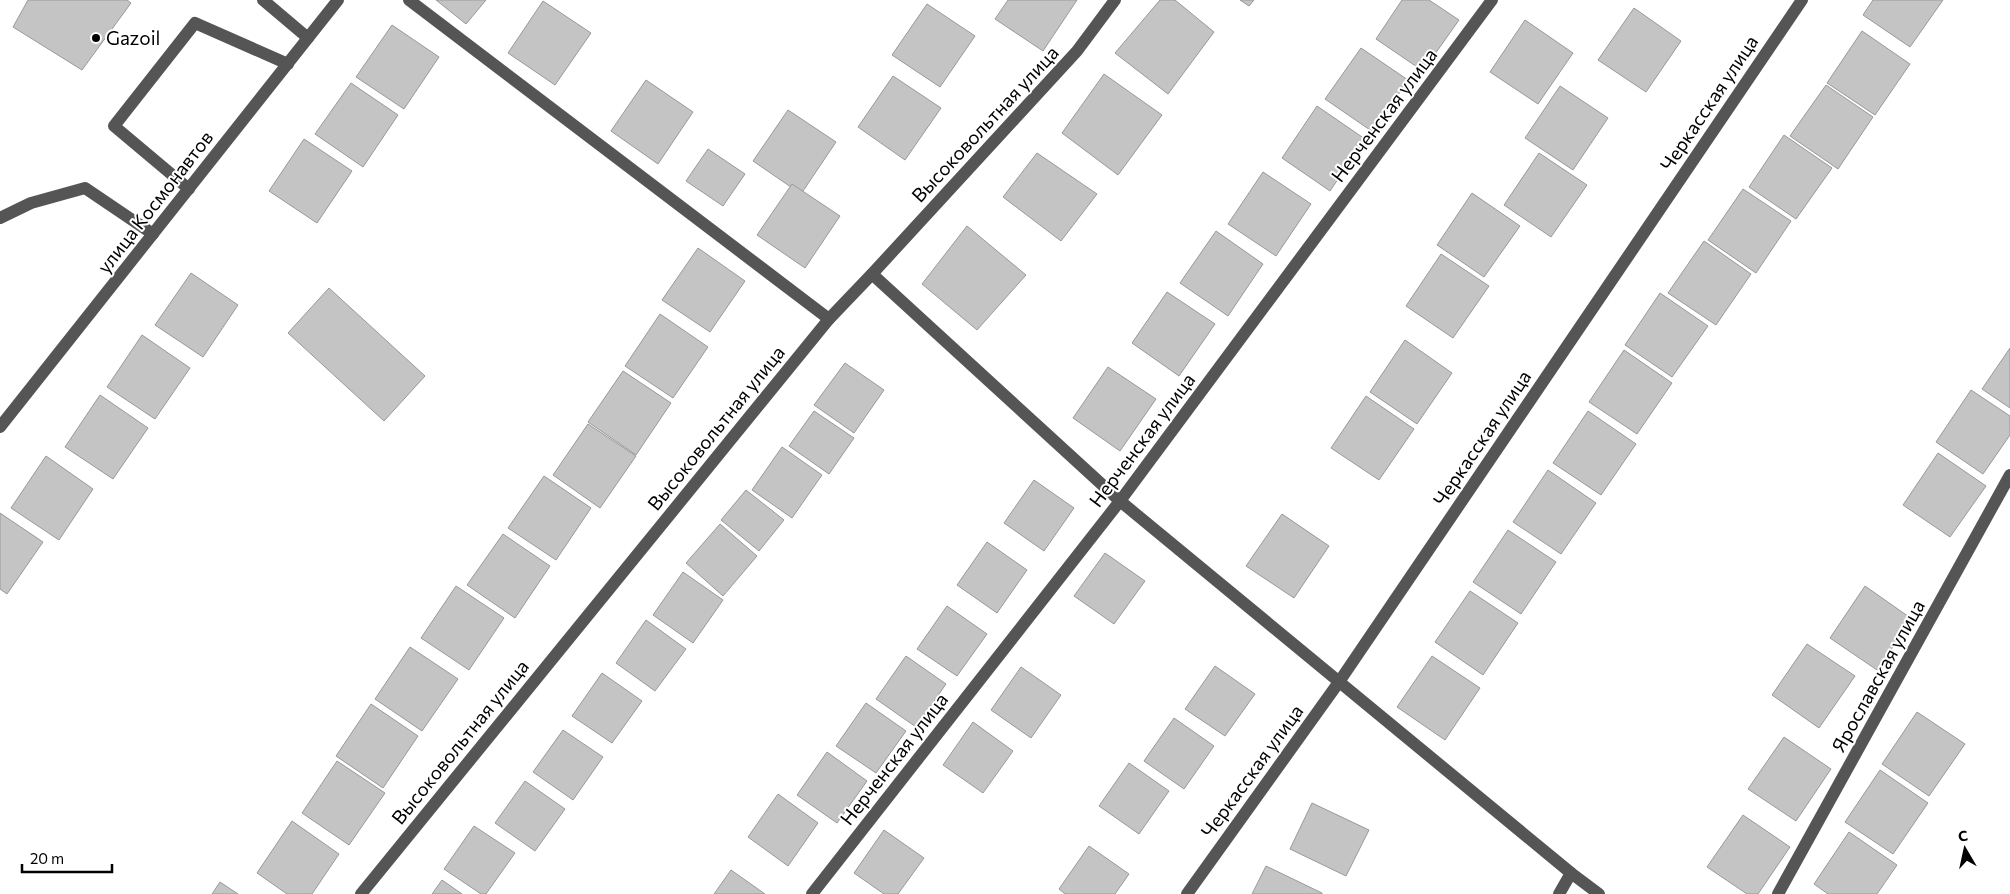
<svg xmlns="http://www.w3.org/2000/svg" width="2010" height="894" viewBox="0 0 2010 894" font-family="Commissioner,sans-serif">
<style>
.building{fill:#c4c4c4;stroke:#999}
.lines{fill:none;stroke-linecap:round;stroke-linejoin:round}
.minor{stroke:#555;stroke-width:12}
.poi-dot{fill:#000;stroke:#fff;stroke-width:2}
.labels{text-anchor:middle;stroke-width:4;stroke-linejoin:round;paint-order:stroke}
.poi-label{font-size:19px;fill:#000;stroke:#fff;text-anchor:start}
.street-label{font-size:19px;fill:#000;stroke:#fff}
</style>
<rect width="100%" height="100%" fill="#fff"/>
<g class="building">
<path d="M28,0H127L131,3L82,70L13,27Z"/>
<path d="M436,0H486L466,24Z"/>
<path d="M1008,0H1077L1043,51L995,19Z"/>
<path d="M1160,0H1175L1214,32L1168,94L1115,53Z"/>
<path d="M1240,0H1254L1249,6Z"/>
<path d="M1402,0H1429L1459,20L1423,71L1376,39Z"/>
<path d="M1873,0H1943L1910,47L1863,15Z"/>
<path d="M543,1L591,33L555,85L508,53Z"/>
<path d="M927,4L975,36L940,87L892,55Z"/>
<path d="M1634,8L1681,41L1646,92L1598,60Z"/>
<path d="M1525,20L1573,53L1538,104L1490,72Z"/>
<path d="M392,25L439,57L404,109L356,77Z"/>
<path d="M1862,31L1910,64L1875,115L1827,83Z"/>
<path d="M1361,48L1408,80L1373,132L1325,99Z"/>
<path d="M1104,74L1162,115L1118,175L1062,133Z"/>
<path d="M893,76L941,108L905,160L858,127Z"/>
<path d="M646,80L693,112L658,164L611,131Z"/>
<path d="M351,83L398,115L363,167L315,134Z"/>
<path d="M1826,85L1873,117L1838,169L1790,136Z"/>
<path d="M1560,86L1608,118L1573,170L1525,138Z"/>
<path d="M1317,106L1365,139L1330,191L1282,158Z"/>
<path d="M788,110L836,142L801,194L753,161Z"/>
<path d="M1784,135L1832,168L1796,219L1749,187Z"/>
<path d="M304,139L352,171L317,223L269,191Z"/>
<path d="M708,149L745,174L723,206L686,181Z"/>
<path d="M1037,153L1097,194L1061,241L1003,197Z"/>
<path d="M1539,153L1587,185L1551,237L1504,205Z"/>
<path d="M1263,172L1311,204L1276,256L1228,224Z"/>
<path d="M792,184L840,216L805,268L757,235Z"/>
<path d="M1743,189L1791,221L1756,273L1708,240Z"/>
<path d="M1472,193L1520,226L1484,277L1437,245Z"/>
<path d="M967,226L1026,275L977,330L922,284Z"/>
<path d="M1216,231L1263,264L1228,316L1180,283Z"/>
<path d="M1704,241L1751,274L1716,325L1668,293Z"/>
<path d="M698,248L745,281L710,332L662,300Z"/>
<path d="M1441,254L1489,286L1453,338L1406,306Z"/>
<path d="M191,273L238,305L203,357L155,325Z"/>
<path d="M329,288L425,376L384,421L288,333Z"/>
<path d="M1167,292L1215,324L1179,376L1132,343Z"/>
<path d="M1660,293L1708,326L1672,377L1625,345Z"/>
<path d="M660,314L708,347L673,398L625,366Z"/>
<path d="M142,335L190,368L155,419L107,387Z"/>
<path d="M1405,340L1452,373L1417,424L1370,392Z"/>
<path d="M2010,348V408L1982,389Z"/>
<path d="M1624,350L1672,383L1637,434L1589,402Z"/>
<path d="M845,363L884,390L854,433L814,405Z"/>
<path d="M1108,367L1156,399L1120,451L1073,418Z"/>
<path d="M623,371L671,403L636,455L588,422Z"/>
<path d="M1971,390L2010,416V435L1983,474L1936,442Z"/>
<path d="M100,395L148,428L113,479L65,447Z"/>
<path d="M1366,396L1414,429L1379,480L1331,448Z"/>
<path d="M814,411L854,438L829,474L789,446Z"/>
<path d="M1588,411L1636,444L1601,495L1553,463Z"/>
<path d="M588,424L636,456L600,508L553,475Z"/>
<path d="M782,447L822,475L792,518L752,490Z"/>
<path d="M1938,453L1986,486L1950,537L1903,505Z"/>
<path d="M46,456L93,489L59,540L11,508Z"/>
<path d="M1548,470L1596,503L1561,554L1513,522Z"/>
<path d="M544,476L591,508L556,560L508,528Z"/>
<path d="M1034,480L1074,508L1044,551L1004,523Z"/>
<path d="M746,490L784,520L759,551L721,520Z"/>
<path d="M0,513L43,542L7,594L0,589Z"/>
<path d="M1282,514L1329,546L1294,598L1246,566Z"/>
<path d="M720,524L757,556L723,596L686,563Z"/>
<path d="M1508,530L1556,562L1521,614L1473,582Z"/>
<path d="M503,534L550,566L515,618L467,585Z"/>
<path d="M987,542L1027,570L997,613L957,585Z"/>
<path d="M1105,553L1145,581L1114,624L1074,596Z"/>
<path d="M683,572L723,600L693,643L653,615Z"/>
<path d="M456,586L504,618L469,670L421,638Z"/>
<path d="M1865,586L1912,619L1877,670L1830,638Z"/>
<path d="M1470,591L1518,623L1483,675L1435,642Z"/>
<path d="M947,606L987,634L957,676L917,649Z"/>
<path d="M646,620L686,649L655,691L616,663Z"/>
<path d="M1807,644L1855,676L1819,728L1772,695Z"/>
<path d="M410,647L458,679L422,731L375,699Z"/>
<path d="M906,656L946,684L916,727L876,699Z"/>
<path d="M1432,656L1480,688L1445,740L1397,707Z"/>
<path d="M1215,666L1255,694L1225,736L1185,709Z"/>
<path d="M1021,667L1061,695L1031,738L991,710Z"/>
<path d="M602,673L642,701L612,743L572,716Z"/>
<path d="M866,703L906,731L876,773L836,746Z"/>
<path d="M371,704L418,736L383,788L336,756Z"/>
<path d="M1917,712L1965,744L1929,796L1882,764Z"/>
<path d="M1174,718L1214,746L1184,789L1144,761Z"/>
<path d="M973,722L1013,751L983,793L943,765Z"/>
<path d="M563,730L603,757L573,800L533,772Z"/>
<path d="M1784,737L1831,769L1796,821L1748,789Z"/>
<path d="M827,752L867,781L837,823L797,795Z"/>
<path d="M337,761L385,793L349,845L302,813Z"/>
<path d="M1129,763L1169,791L1139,834L1099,806Z"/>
<path d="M1880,770L1928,803L1893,854L1845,822Z"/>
<path d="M525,781L565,809L535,851L495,823Z"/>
<path d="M778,794L818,823L788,866L748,837Z"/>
<path d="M1312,803L1369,830L1346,876L1290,849Z"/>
<path d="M1743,815L1790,847L1758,894H1747L1707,867Z"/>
<path d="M292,821L339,854L312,894H287L257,873Z"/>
<path d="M474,826L515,853L486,894H481L444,869Z"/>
<path d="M884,830L924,858L898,894H884L854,873Z"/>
<path d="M1849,832L1897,865L1877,894H1828L1814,884Z"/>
<path d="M1089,846L1129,874L1115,894H1065L1059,889Z"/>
<path d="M1266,866L1322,893V894H1252Z"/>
<path d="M731,870L765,894H714Z"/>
<path d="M442,880L462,894H432Z"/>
<path d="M220,882L238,894H212Z"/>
</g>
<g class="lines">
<g class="minor">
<path d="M263,0L308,38"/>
<path d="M409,0L829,319"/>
<path d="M189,189L114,126L195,23L288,64"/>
<path d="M0,218L31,203L85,188L153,234"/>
<path d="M872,274L1120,501L1571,873L1599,894"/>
<path d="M0,427L338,0"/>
<path d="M361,894L829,319L872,274L1077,51L1115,0"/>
<path d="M812,894L1120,501L1492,0"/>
<path d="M1187,894L1339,682L1802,0"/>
<path d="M1559,894L1571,873"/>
<path d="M1778,894L2010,475"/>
</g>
</g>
<circle class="poi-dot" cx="96" cy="38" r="5"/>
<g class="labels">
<g class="poi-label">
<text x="106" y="45">Gazoil</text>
</g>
<g class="street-label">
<text transform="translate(1709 103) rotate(-56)" y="7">Черкасская улица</text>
<text transform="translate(1384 115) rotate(-53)" y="7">Нерченская улица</text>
<text transform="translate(985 124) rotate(-47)" y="7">Высоковольтная улица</text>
<text transform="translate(155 202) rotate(-52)" y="7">улица Космонавтов</text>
<text transform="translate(716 428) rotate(-51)" y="7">Высоковольтная улица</text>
<text transform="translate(1482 438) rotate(-56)" y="7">Черкасская улица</text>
<text transform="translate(1142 440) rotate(-53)" y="7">Нерченская улица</text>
<text transform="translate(1878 676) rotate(-61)" y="7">Ярославская улица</text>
<text transform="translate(460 742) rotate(-51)" y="7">Высоковольтная улица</text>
<text transform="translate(894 759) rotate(-52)" y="7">Нерченская улица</text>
<text transform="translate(1252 771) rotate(-54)" y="7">Черкасская улица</text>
</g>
</g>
<g transform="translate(1965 849) rotate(351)" stroke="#ffffff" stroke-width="4" paint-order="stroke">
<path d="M0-4L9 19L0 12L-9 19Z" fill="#000000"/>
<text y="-8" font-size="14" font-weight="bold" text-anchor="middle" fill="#000000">С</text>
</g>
<path d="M22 864v8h90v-8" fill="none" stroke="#000000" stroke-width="2.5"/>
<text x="30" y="864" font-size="15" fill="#000000" stroke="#ffffff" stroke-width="4" paint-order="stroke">20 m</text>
</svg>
